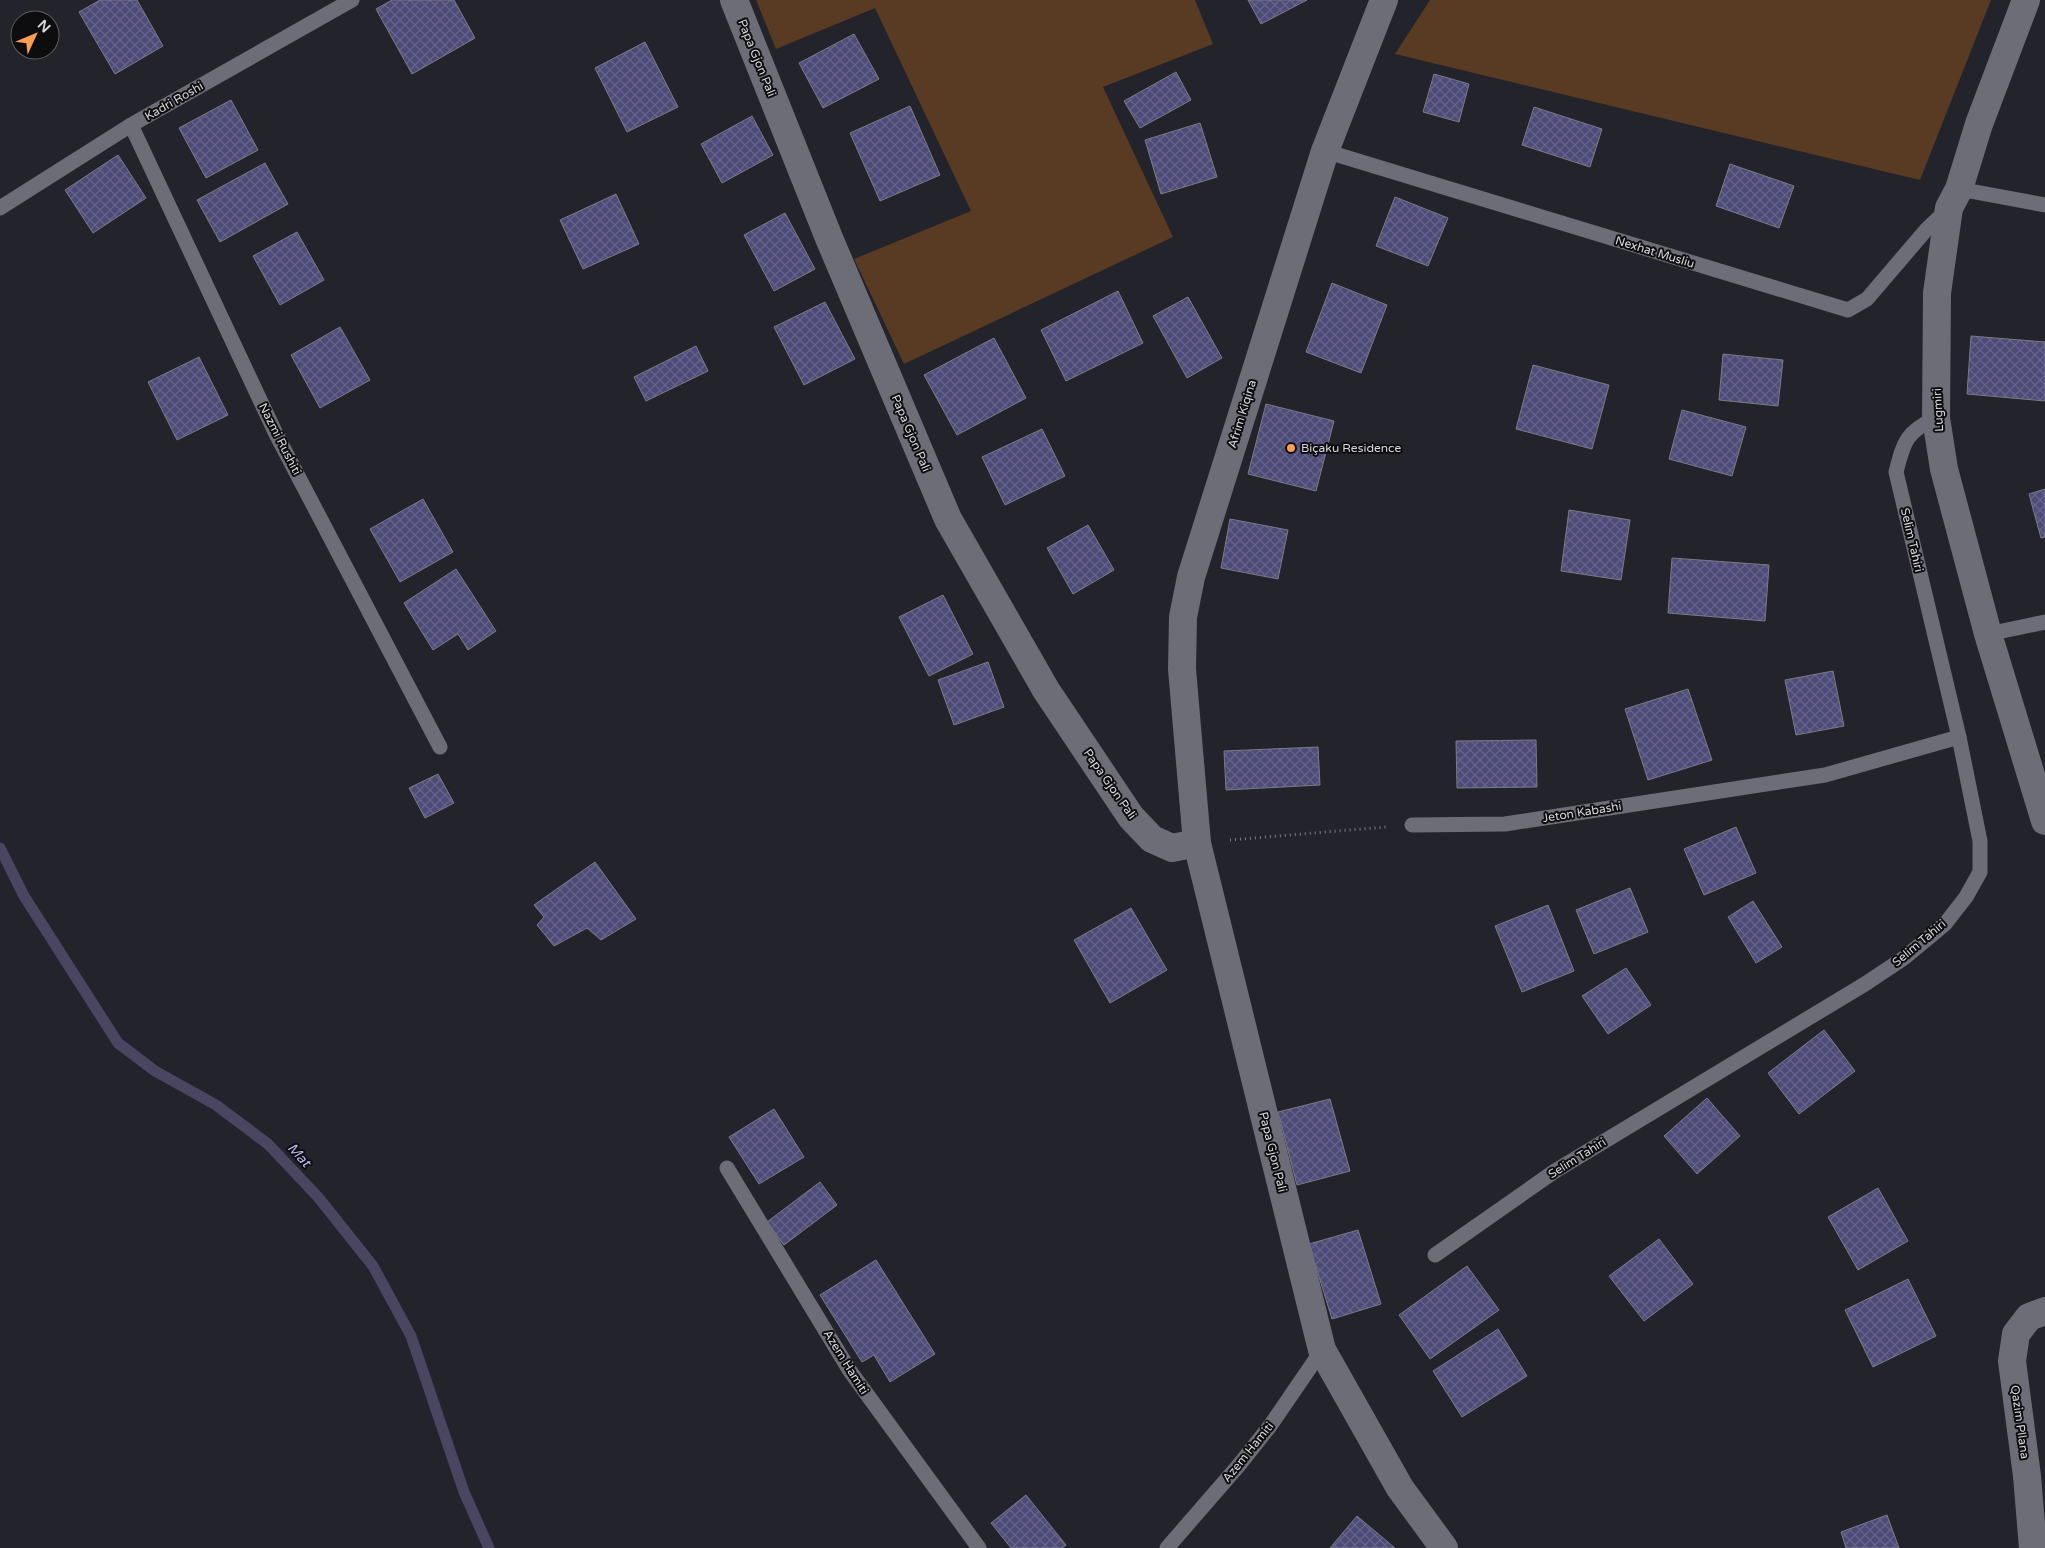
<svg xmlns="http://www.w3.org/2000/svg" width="2045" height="1548" font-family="'Varela Round',sans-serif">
  <defs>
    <pattern id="building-cross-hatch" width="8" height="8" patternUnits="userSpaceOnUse" patternTransform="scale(1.25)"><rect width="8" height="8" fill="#4d4b78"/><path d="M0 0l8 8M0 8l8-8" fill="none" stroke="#66648b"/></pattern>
  </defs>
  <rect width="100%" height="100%" fill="#23232b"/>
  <g fill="#593a23">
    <path d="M756,0H1195L1213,44L1103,87L1173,237L904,364L854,259L971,211L875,8L776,49Z"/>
    <path d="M1430,0H1991L1920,180L1395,54Z"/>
  </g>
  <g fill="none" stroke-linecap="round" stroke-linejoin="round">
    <path stroke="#4a4561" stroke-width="11" d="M0,848L24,896L118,1043L155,1071L216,1105L268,1144L318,1197L373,1266L411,1336L464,1492L489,1548"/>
  </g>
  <g fill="url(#building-cross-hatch)" stroke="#7b7b84">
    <path d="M100,0H137L163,46L115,74L79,12Z"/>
    <path d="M392,0H454L475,38L412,74L376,9Z"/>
    <path d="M1248,0H1307L1261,24Z"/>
    <path d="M854,34L879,79L823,108L799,63Z"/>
    <path d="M645,42L678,107L627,132L595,68Z"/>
    <path d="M1176,72L1191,100L1140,128L1124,101Z"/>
    <path d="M1434,74L1469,84L1459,122L1423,112Z"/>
    <path d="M231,100L258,150L206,178L179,128Z"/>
    <path d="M910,106L940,175L880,201L850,133Z"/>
    <path d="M1534,107L1602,129L1590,167L1522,145Z"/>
    <path d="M752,116L773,155L722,183L701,144Z"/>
    <path d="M1200,123L1217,177L1161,194L1145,140Z"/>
    <path d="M118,155L146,198L93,233L65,190Z"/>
    <path d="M265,163L288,204L220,242L197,200Z"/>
    <path d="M1730,164L1794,186L1779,228L1716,206Z"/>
    <path d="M616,194L639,244L583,269L560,220Z"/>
    <path d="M1395,197L1448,218L1428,266L1376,246Z"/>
    <path d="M785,213L815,269L774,291L744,235Z"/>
    <path d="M297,232L324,280L280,305L253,256Z"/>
    <path d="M1332,283L1387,305L1361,373L1306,352Z"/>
    <path d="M1118,291L1143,343L1066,381L1041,330Z"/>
    <path d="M1188,297L1222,358L1187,378L1153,316Z"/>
    <path d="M825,302L855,359L804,385L774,327Z"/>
    <path d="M340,327L370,380L320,408L291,355Z"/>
    <path d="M1971,336L2045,342V401L1967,394Z"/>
    <path d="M994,338L1026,398L957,435L924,375Z"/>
    <path d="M696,346L708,371L646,401L634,377Z"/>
    <path d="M1723,354L1783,360L1778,406L1719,400Z"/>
    <path d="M199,357L228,415L177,440L148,382Z"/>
    <path d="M1533,365L1609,385L1592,449L1516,429Z"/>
    <path d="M1266,404L1334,421L1316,491L1248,474Z"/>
    <path d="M1682,410L1746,427L1732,476L1669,459Z"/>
    <path d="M1042,429L1065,476L1005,505L982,457Z"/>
    <path d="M2045,489V537L2041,538L2029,494Z"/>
    <path d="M423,499L453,552L400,582L370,529Z"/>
    <path d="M1569,510L1630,520L1621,580L1561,571Z"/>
    <path d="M1230,519L1288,530L1278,579L1221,568Z"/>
    <path d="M1088,525L1114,570L1073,594L1047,548Z"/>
    <path d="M1672,558L1769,565L1765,621L1668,613Z"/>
    <path d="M456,569L496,631L468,650L458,634L433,650L404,603Z"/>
    <path d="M943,595L973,654L929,676L899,617Z"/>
    <path d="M988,662L1004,707L954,725L938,680Z"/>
    <path d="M1833,671L1844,726L1796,735L1785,680Z"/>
    <path d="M1688,689L1712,760L1648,780L1625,709Z"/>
    <path d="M1536,740L1537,787L1457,788L1456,741Z"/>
    <path d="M1318,747L1320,785L1226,790L1224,751Z"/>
    <path d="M438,774L454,803L425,818L409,788Z"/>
    <path d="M1736,827L1756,873L1704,895L1684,849Z"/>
    <path d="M595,862L636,919L601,940L587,928L554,946L537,925L544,917L534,905Z"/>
    <path d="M1630,888L1648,932L1594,954L1576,910Z"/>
    <path d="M1753,901L1782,947L1756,963L1728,917Z"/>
    <path d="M1548,905L1574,971L1522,992L1495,926Z"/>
    <path d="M1131,908L1167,970L1110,1003L1074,940Z"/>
    <path d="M1626,968L1651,1005L1608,1034L1582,996Z"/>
    <path d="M1824,1030L1855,1071L1799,1114L1768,1073Z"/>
    <path d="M1707,1098L1740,1136L1697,1174L1664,1136Z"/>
    <path d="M1330,1099L1350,1171L1297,1185L1278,1112Z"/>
    <path d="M774,1109L804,1157L759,1184L729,1137Z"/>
    <path d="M820,1182L837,1205L784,1245L767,1222Z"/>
    <path d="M1878,1188L1908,1241L1858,1270L1828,1217Z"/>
    <path d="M1358,1230L1381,1304L1332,1319L1309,1244Z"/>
    <path d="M1659,1239L1693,1284L1644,1321L1609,1276Z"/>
    <path d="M876,1260L935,1354L890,1382L874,1355L862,1362L820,1295Z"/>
    <path d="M1467,1266L1499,1310L1430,1359L1399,1315Z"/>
    <path d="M1908,1279L1936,1336L1873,1367L1845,1310Z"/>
    <path d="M1498,1329L1527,1376L1462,1417L1433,1371Z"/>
    <path d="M1026,1495L1066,1545L1062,1548H1011L991,1523Z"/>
    <path d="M1887,1515L1899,1548H1846L1841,1532Z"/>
    <path d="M1357,1516L1395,1548H1330Z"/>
  </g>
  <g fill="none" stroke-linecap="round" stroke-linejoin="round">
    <path stroke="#7c7c82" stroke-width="3" stroke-dasharray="1 4" stroke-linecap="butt" d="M1230,840L1386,827"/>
    <g stroke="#6d6d77" stroke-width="15">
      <path d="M131,125L276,434L440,747"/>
      <path d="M1325,151L1848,310L1867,299L1926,230L1947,210"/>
      <path d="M1959,189L2045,205"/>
      <path d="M0,208L131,125L352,0"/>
      <path d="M1988,634L2045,622"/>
      <path d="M1412,825L1505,824L1825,775L1959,737"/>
      <path d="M727,1168L850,1371L979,1548"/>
      <path d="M1435,1255L1555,1171L1865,984L1904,958L1945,924L1966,897L1980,872V841L1959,737L1896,472C1904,441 1906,432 1936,418"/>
      <path d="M1167,1548L1239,1465L1270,1426L1322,1350"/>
    </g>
    <g stroke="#6d6d77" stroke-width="28">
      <path d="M734,0L829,238L948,519L1046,690L1131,817L1152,839L1172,848L1197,843"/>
      <path d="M1384,0L1325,151L1191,577L1183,617L1182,669L1197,843L1322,1350L1400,1488L1444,1548"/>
      <path d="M2026,0L1979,124L1959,189L1949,208L1937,293L1936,418L1944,469L1988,634L2045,821"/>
      <path d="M2033,1548L2027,1476L2012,1361L2016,1334L2029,1317L2045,1311"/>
    </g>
  </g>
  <circle fill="#fc9d52" stroke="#0d0d10" stroke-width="2" cx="1291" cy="448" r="5"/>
  <g text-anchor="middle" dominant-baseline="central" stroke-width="4" stroke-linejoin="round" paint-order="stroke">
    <g font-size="12" fill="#d7d7dc" stroke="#0d0d10">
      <text transform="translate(757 58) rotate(68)">Papa Gjon Pali</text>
      <text transform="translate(174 101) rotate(-30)">Kadri Roshi</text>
      <text transform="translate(1655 252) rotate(17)">Nexhat Musliu</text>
      <text transform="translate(1938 410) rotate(-93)">Lugmiri</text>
      <text transform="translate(1242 414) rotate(-73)">Afrim Kiqina</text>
      <text transform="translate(911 433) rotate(67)">Papa Gjon Pali</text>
      <text transform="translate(280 439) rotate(63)">Nazmi Rushiti</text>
      <text transform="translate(1912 540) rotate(77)">Selim Tahiri</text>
      <text transform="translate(1110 784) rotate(55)">Papa Gjon Pali</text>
      <text transform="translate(1582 812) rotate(-9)">Jeton Kabashi</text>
      <text transform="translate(1919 943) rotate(-40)">Selim Tahiri</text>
      <text transform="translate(1273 1152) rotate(76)">Papa Gjon Pali</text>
      <text transform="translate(1577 1158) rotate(-32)">Selim Tahiri</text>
      <text transform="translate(846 1362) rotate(58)">Azem Hamiti</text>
      <text transform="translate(2020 1422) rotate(82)">Qazim Pllana</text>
      <text transform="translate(1248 1452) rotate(-51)">Azem Hamiti</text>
    </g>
    <g font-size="12" fill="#d7d7dc" stroke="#0d0d10" text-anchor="start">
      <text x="1301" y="448">Biçaku Residence</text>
    </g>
    <g font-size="14" font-style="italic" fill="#b9b8f4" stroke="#0d0d10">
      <text transform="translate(299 1155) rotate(47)">Mat</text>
    </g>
  </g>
  <g transform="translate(35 35) rotate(46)"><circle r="24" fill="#0d0d10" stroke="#5e5e62"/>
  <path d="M0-4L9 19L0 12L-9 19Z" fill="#fc9d52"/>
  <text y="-8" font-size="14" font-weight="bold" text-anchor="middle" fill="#d7d7dc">N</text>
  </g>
</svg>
